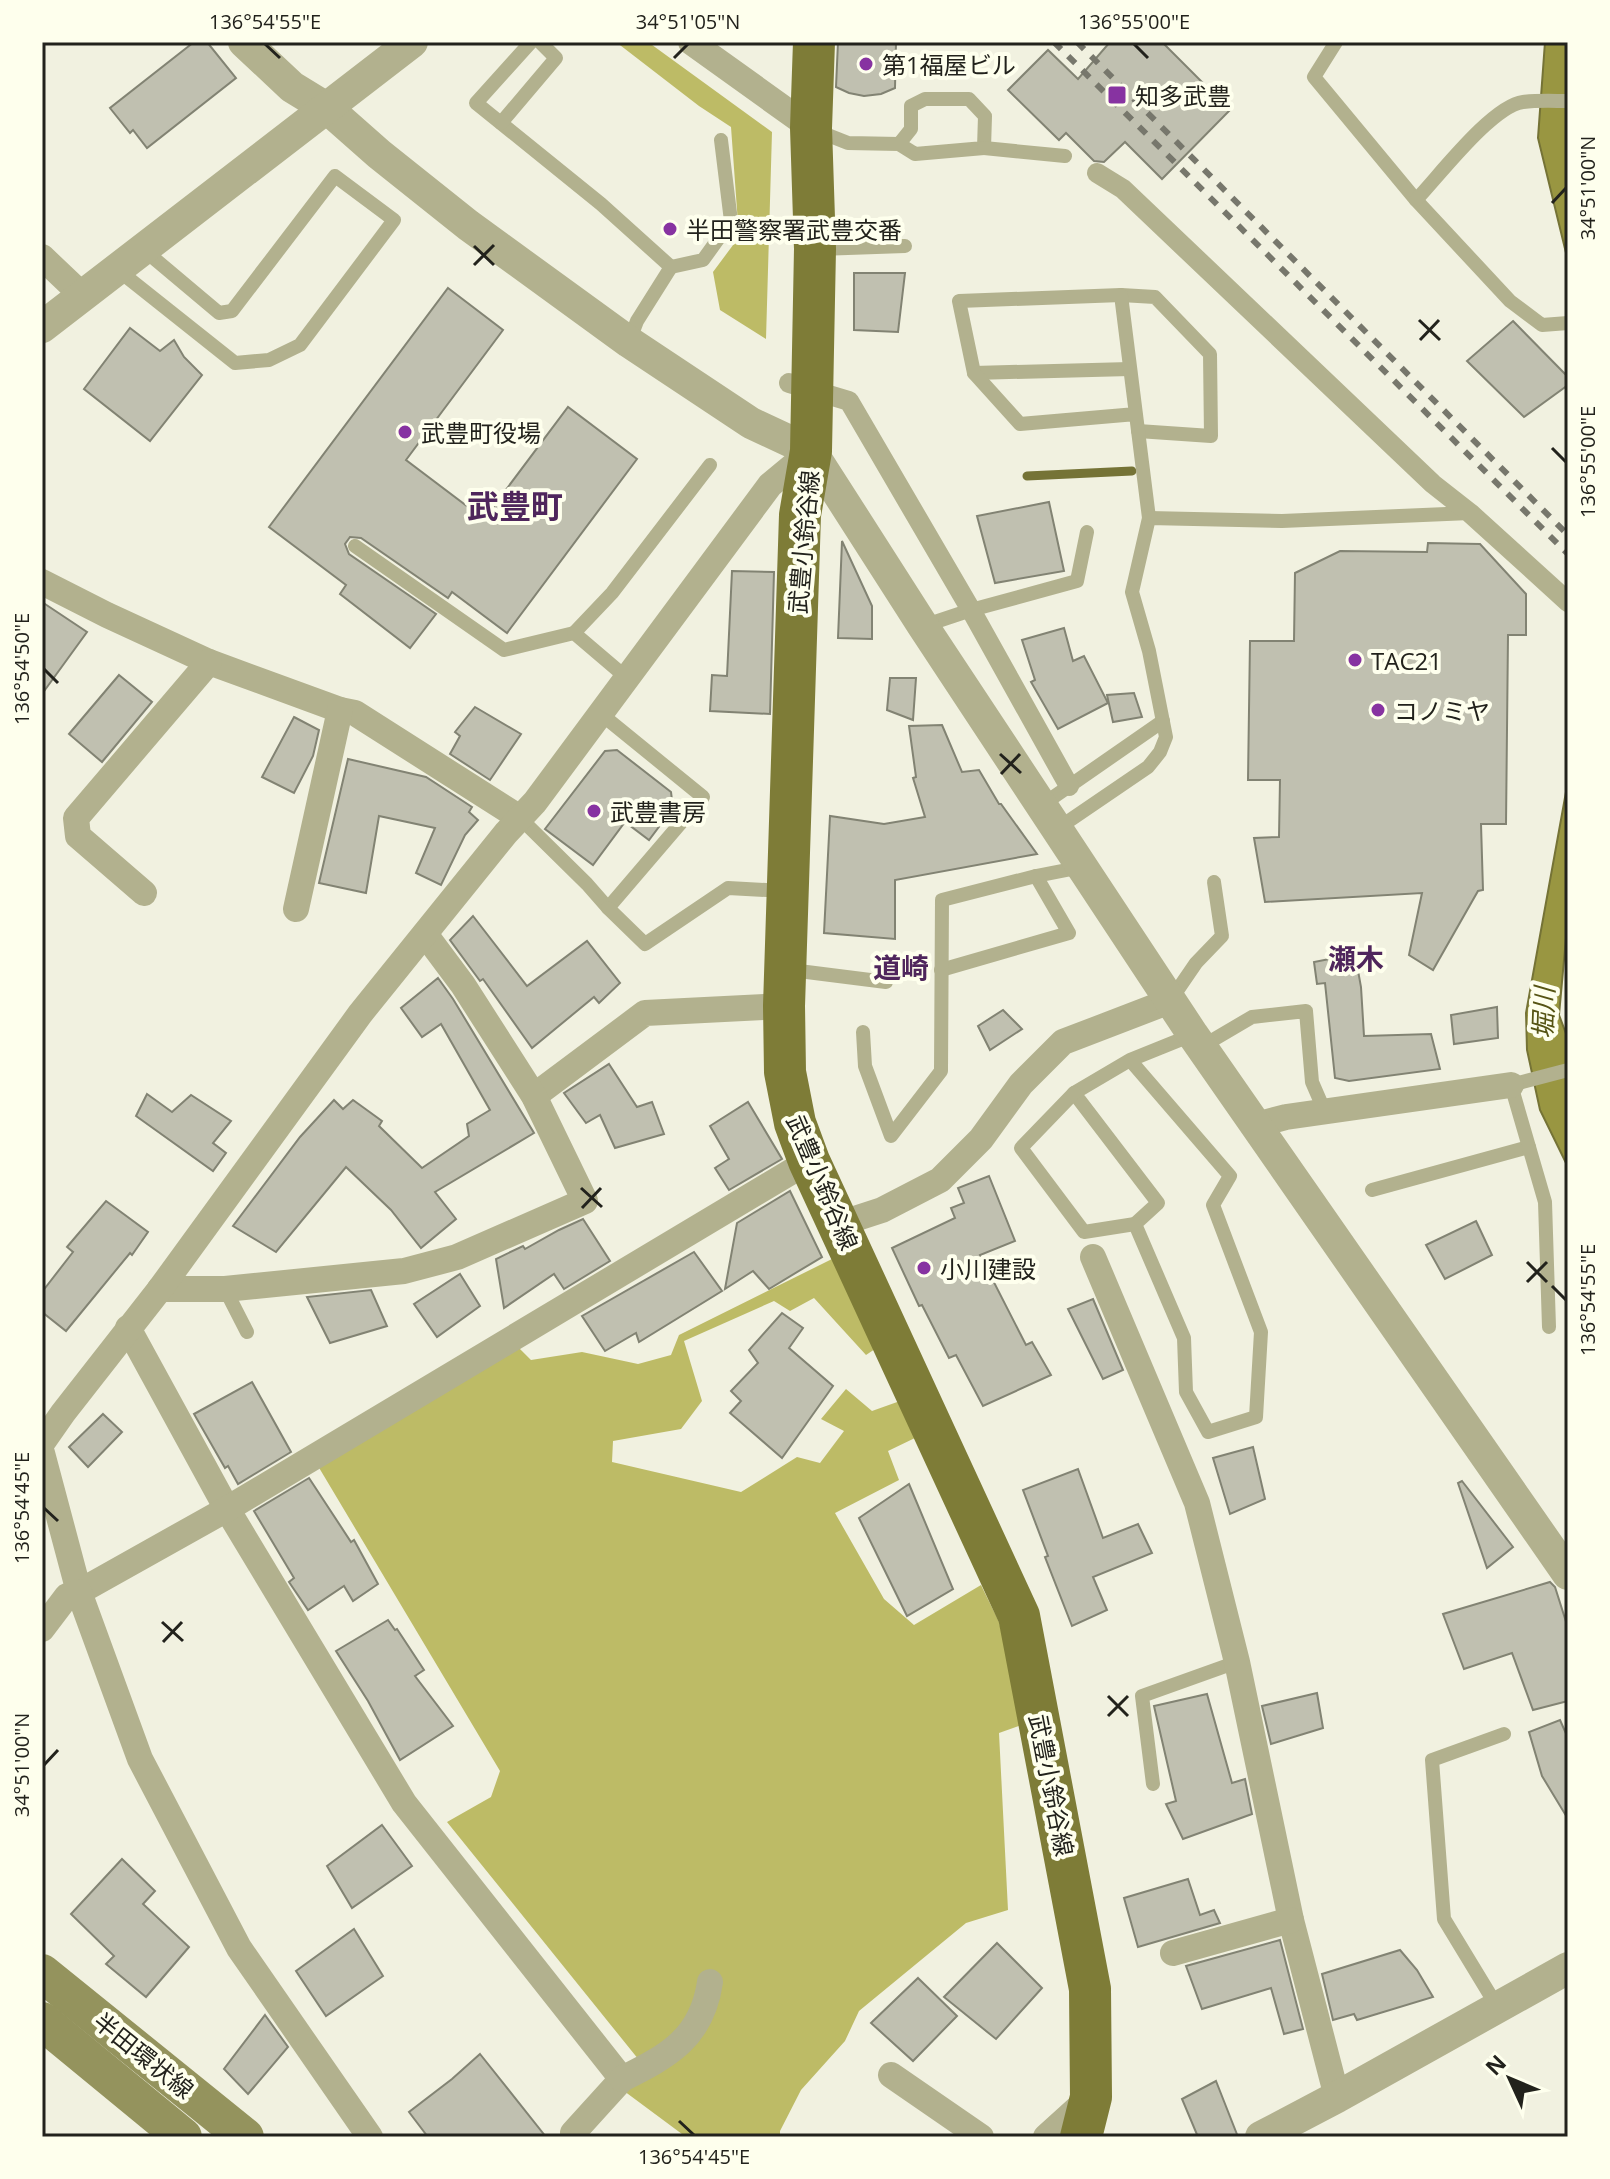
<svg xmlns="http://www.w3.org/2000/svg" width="1610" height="2179" font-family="'Open Sans','Noto Sans JP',sans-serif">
  <rect width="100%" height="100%" fill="#f1f1e0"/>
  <g fill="#bdbb66">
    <path d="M616,42H648L772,132L766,339L720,310L713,272L739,237L731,127L699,106Z"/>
    <path d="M832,1259L878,1347L866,1355L814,1298L790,1311L774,1301L684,1341L702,1401L681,1429L613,1441L612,1462L741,1492L797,1457L820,1463L844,1431L821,1419L846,1389L872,1411L900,1401L917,1437L888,1451L899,1480L835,1513L884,1599L914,1625L981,1585L999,1622L1024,1724L999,1733L1008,1910L966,1923L859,2011L845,2041L801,2090L780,2131V2137H686L624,2091L639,2060L447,1822L491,1797L500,1771L318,1466L517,1346L531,1360L582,1352L638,1364L671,1355L679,1335Z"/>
  </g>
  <g fill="#999641" stroke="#757336" stroke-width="2">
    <path d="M1545,42H1568V261L1538,138Z"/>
    <path d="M1568,781V916L1559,1015L1568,1039V1167L1540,1110L1527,1050L1526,1013Z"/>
  </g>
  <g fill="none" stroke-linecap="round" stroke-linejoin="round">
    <path stroke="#757336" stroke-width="9" d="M1027,476L1132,471"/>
  </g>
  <g fill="#c0c0b0" stroke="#828373" stroke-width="2">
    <path d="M194,42H207L236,78L147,148L133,130L130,133L110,108Z"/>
    <path d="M838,42H896L895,88L881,94L864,96L849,93L836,87Z"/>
    <path d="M1110,42H1162L1230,110L1162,179L1125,142L1104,162L1094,161L1066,133L1059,140L1008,90L1048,50L1078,79Z"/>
    <path d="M854,273H905L898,332L854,330Z"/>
    <path d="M448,288L503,330L406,460L484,519L568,407L637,459L507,633L452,592L448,598L361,538L350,537L345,544L349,554L436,614L410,648L340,594L346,585L269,527Z"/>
    <path d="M1513,321L1568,377V385L1524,417L1467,361Z"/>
    <path d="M130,328L160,351L174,340L184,357L202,375L150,441L84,389Z"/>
    <path d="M1049,502L1064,571L995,583L977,516Z"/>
    <path d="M842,541L872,606V639L838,638Z"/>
    <path d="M1428,543L1480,544L1526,594V635H1508L1506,824H1481L1483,890L1478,891L1433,970L1409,955L1422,893L1265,902L1254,838L1279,837L1280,780H1248L1250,641H1294L1295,573L1340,551L1427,552Z"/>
    <path d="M732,571L774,572L770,714L710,711L712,675L727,676Z"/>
    <path d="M42,602L87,632L42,694Z"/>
    <path d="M1064,628L1073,661L1084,656L1108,703L1058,729L1031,682L1035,680L1022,640Z"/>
    <path d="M119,675L152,702L102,762L69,734Z"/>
    <path d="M890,678H916L913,720L887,710Z"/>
    <path d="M1134,693L1142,717L1113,722L1107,695Z"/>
    <path d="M475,707L521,734L490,780L450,754L460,736L455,732Z"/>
    <path d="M294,717L319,730L313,756L294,793L262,777Z"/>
    <path d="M942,725L962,772L979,770L999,804H1001L1037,854L895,880V939L824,933L830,816L884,824L925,817L913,778L916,777L909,726Z"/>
    <path d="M617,750L671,792L673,808L649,840L625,822L593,865L545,829L605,751Z"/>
    <path d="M348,759L426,777L472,807L469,812L478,820L465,835L441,885L416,873L435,828L379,816L366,893L319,883Z"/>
    <path d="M473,916L527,986L587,941L620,983L599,1003L594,997L532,1048L483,979L480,981L450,940Z"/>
    <path d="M1355,954L1361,987L1364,1036L1431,1034L1440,1069L1349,1081L1335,1078L1325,983L1317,984L1314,962Z"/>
    <path d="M438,978L453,999L534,1133L435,1192L456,1219L421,1248L391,1210L346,1167L276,1252L233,1226L300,1137L334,1100L343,1109L353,1100L382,1121L379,1126L422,1168L469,1136L467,1124L490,1110L441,1024L422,1037L401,1008Z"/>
    <path d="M1497,1007L1498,1038L1454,1044L1451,1015Z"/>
    <path d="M1003,1010L1022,1029L990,1050L978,1026Z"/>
    <path d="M609,1064L637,1107L652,1102L664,1134L615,1148L600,1115L586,1123L564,1093Z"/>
    <path d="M147,1094L172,1112L191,1095L231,1121L213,1143L226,1153L213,1171L136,1116Z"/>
    <path d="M748,1102L782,1159L729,1190L715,1168L729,1159L710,1126Z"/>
    <path d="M989,1176L1015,1241L980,1255L1026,1345L1032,1342L1051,1375L983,1406L956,1355L949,1358L922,1305L919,1306L892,1248L955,1218L951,1208L964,1203L958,1188Z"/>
    <path d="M790,1191L822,1257L769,1289L753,1271L725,1289L737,1223Z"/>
    <path d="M106,1201L148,1232L132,1255L130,1253L66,1331L42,1312V1292L73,1252L67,1247Z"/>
    <path d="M583,1219L610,1261L564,1289L554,1274L504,1308L496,1259L523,1246L525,1249L559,1230Z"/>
    <path d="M1476,1221L1492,1255L1445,1279L1426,1245Z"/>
    <path d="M694,1252L722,1291L639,1342L636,1333L605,1351L582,1316Z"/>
    <path d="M460,1274L480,1306L437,1337L414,1304Z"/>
    <path d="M371,1290L387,1326L330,1343L307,1297Z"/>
    <path d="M1093,1299L1123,1370L1103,1379L1068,1309Z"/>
    <path d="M782,1313L803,1328L789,1348L833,1386L782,1458L730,1413L741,1401L731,1391L758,1363L749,1350Z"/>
    <path d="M252,1382L291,1452L238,1484L228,1466L225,1468L194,1414Z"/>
    <path d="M103,1414L122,1432L88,1467L69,1447Z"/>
    <path d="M1253,1447L1265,1499L1230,1514L1213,1458Z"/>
    <path d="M1078,1469L1103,1538L1138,1524L1152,1553L1093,1577L1107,1610L1072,1626L1045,1557L1048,1556L1023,1490Z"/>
    <path d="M309,1478L351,1542L354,1540L378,1584L353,1601L344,1586L308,1610L289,1582L294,1578L254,1511Z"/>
    <path d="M1462,1481L1513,1547L1487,1568L1458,1483Z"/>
    <path d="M909,1484L953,1589L907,1616L859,1518Z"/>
    <path d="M1550,1582L1555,1587L1568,1628V1701L1533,1710L1512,1653L1464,1669L1443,1614Z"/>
    <path d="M388,1620L395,1630L397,1629L424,1670L415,1676L453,1726L400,1760L368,1701L336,1651Z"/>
    <path d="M1317,1693L1323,1728L1271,1744L1262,1706Z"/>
    <path d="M1207,1694L1232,1783L1245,1779L1252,1814L1183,1839L1166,1804L1176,1801L1154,1706Z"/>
    <path d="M1560,1720L1568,1738V1819L1542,1776L1529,1732Z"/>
    <path d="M382,1825L412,1866L352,1908L327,1866Z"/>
    <path d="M122,1859L155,1891L143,1904L189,1947L146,1997L106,1964L114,1956L71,1914Z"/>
    <path d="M1188,1879L1200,1915L1214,1910L1220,1923L1138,1947L1124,1898Z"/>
    <path d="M354,1929L383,1976L326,2016L296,1971Z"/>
    <path d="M1280,1940L1303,2029L1284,2034L1271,1988L1202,2009L1186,1966Z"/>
    <path d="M997,1943L1042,1988L996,2039L944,1997Z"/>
    <path d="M1400,1950L1417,1970L1433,1997L1357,2020L1354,2014L1333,2020L1322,1974Z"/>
    <path d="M918,1978L957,2016L913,2061L871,2023Z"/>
    <path d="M265,2015L288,2047L248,2094L224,2069Z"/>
    <path d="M480,2054L546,2137H428L409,2112L452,2079Z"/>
    <path d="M1216,2081L1238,2137H1198L1182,2099Z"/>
  </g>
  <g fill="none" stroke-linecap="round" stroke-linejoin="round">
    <g stroke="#b2b18e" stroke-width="14">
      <path d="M531,42L476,103L601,204L671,267L637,321L629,342"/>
      <path d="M1336,42L1314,77L1416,200L1510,301L1542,325L1568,323"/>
      <path d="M501,123L556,58L540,42"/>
      <path d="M815,130L848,143L899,144L915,154L984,148L985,116L969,99H925L911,106V129L899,144"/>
      <path d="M984,148L1065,156"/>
      <path d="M1416,200C1439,176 1492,106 1523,102C1538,100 1554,101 1568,101"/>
      <path d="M819,249L905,246"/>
      <path d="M671,267L703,260L731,221L721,140"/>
      <path d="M118,270L235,363L269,360L300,345L394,220L335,176L232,311L219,313L144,250"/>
      <path d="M1121,295L1155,297L1210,354L1211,436L1138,431"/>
      <path d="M974,373L1130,369"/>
      <path d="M1136,414L1020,424L974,373L959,301L1121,295L1149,518"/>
      <path d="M355,546L504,650L574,633L628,679"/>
      <path d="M923,626L971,610L1077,581L1087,532"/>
      <path d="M574,633L612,593L710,465"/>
      <path d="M1042,805L1163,721"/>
      <path d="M520,818L587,884L608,908L703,797L601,714"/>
      <path d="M1057,829L1148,767L1160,752L1166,737L1149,651L1132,592L1149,518L1282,521L1470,513"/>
      <path d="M608,908L645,944L728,888L784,891"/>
      <path d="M791,970L886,982"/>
      <path d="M941,970L1069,933L1036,876"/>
      <path d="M1170,1001L1196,963L1222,936L1214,882"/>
      <path d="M863,1032L865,1066L891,1136L941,1071L942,900L1036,876L1082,867"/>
      <path d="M1201,1047L1252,1017L1306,1011L1312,1082L1325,1112"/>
      <path d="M1130,1060L1230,1176L1213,1205L1261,1332L1256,1417L1208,1432L1186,1392L1184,1338L1135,1224L1158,1203L1074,1093L1130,1060L1192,1035"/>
      <path d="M1074,1093L1021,1148L1084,1232L1135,1224"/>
      <path d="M1372,1190L1529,1147"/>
      <path d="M225,1289L247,1332"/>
      <path d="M1549,1327L1545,1202L1511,1085L1568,1070"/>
      <path d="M1153,1784L1142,1696L1237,1662"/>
      <path d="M1498,2008L1444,1919L1432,1760L1504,1734"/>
    </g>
    <g stroke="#b2b18e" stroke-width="20">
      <path d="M1097,173L1123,189L1433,484L1470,513L1568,602"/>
      <path d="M789,383L849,401L971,610L1069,786"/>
    </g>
    <g stroke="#b2b18e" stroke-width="26">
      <path d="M691,42L811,128"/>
      <path d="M42,257L83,296"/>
      <path d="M42,582L107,615L209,662L340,710L355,713L520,818"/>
      <path d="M144,893L78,836L76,818L209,662"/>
      <path d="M296,909L340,710"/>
      <path d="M534,1096L645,1013L784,1006"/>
      <path d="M1256,1125L1286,1117L1511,1085"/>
      <path d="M839,1224L882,1210L940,1180L981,1139L1021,1084L1063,1042L1170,1001"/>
      <path d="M1093,1257L1197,1503L1237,1662L1291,1920L1337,2097"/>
      <path d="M160,1289H225L404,1271L457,1257L585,1201L534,1096L463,985L425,934"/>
      <path d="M128,1328L227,1509L404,1803L622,2079L573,2133"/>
      <path d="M42,1443L63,1413L160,1289L360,1014L506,833L535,802L770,485L811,451"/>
      <path d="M42,1453L79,1592L227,1509L809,1161"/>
      <path d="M42,1629L67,1596L79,1592L140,1759L239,1948L370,2137"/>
      <path d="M1173,1953L1291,1920"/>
      <path d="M891,2075L981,2137"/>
      <path d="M622,2079C668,2056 702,2038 710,1982"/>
      <path d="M1046,2137L1088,2099"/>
    </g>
    <g stroke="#b2b18e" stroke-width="32">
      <path d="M244,42L292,87L328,109L379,154L468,225L629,342L751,423L811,451L923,626L1193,1035L1568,1574"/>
      <path d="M42,327L412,42"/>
      <path d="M1261,2137L1337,2097L1568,1968"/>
    </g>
    <g stroke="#94935d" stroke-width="38">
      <path d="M42,1973L245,2137"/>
      <path d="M42,2021L183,2137"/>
    </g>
    <path stroke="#7e7c37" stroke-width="42" d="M814,42L811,128L815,249L811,451L800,515L784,1006L785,1072L795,1123L809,1161L1019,1616L1090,1989L1091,2097L1081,2137"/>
    <g stroke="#77776c" stroke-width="6" stroke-dasharray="10 10" stroke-linecap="butt">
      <path d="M1054,42L1568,554"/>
      <path d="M1077,42L1568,535"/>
    </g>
  </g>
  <path fill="none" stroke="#22221c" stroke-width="3" d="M265,44L280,58M1134,44L1148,58M674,58L688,44M1552,203L1566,188M474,246L494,265M474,265L494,245M1419,320L1440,340M1420,340L1439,320M1552,448L1566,462M44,669L58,683M1000,754L1021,773M1001,774L1020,754M581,1188L602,1207M582,1208L601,1188M1527,1262L1547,1282M1527,1282L1547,1262M1552,1286L1566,1300M44,1508L58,1521M162,1622L183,1641M163,1642L182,1622M1108,1696L1128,1716M1108,1716L1128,1696M44,1765L58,1750M679,2121L694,2135"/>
  <g fill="#8733a1" stroke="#feffed" stroke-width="3">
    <circle cx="866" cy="64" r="8"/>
    <rect x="1107" y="85" width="20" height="20" rx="4"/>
    <circle cx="670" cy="229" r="8"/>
    <circle cx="405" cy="432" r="8"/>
    <circle cx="1355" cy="660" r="8"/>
    <circle cx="1378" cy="710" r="8"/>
    <circle cx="594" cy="811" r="8"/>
    <circle cx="924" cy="1268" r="8"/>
  </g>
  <g text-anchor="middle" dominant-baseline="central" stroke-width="8" stroke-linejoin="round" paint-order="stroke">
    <g font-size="24" fill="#22221c" stroke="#feffed" text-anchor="start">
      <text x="882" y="64">第1福屋ビル</text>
      <text x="1135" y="95">知多武豊</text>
      <text x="686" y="229">半田警察署武豊交番</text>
      <text x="421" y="432">武豊町役場</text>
      <text x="1371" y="660">TAC21</text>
      <text x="1394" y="710">コノミヤ</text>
      <text x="610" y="811">武豊書房</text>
      <text x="940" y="1268">小川建設</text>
    </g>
    <g font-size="24" fill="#22221c" stroke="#feffed">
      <text transform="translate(803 542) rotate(-85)">武豊小鈴谷線</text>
      <text transform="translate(823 1182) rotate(67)">武豊小鈴谷線</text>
      <text transform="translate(1052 1785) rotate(79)">武豊小鈴谷線</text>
      <text transform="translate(144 2055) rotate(39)">半田環状線</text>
    </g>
    <g font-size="26" font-style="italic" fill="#565414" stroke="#feffed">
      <text transform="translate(1543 1013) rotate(-88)">堀川</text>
    </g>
    <g font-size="28" font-weight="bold" fill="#4f265c" stroke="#feffed">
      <text x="1356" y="958">瀬木</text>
      <text x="901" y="967">道崎</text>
    </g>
    <g font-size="32" font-weight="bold" fill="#4f265c" stroke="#feffed">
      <text x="515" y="505">武豊町</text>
    </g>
  </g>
  <rect width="1610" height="2179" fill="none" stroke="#feffed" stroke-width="88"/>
  <g transform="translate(1510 2079) rotate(314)" stroke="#feffed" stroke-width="6" paint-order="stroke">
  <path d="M0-6L14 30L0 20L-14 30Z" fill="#22221c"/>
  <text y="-12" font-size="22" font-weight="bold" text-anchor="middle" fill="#22221c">N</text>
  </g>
  <rect x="44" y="44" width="1522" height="2091" fill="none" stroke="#22221c" stroke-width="3"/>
  <g font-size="20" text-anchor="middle" fill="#22221c">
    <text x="265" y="29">136°54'55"E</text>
    <text x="688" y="29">34°51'05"N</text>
    <text x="1134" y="29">136°55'00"E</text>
    <text transform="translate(1588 188) rotate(-90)" y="7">34°51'00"N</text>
    <text transform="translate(1588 462) rotate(-90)" y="7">136°55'00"E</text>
    <text transform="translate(22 669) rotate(-90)" y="7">136°54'50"E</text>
    <text transform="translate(1588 1300) rotate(-90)" y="7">136°54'55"E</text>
    <text transform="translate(22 1508) rotate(-90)" y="7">136°54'45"E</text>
    <text transform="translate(22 1765) rotate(-90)" y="7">34°51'00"N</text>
    <text x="694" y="2164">136°54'45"E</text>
  </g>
</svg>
